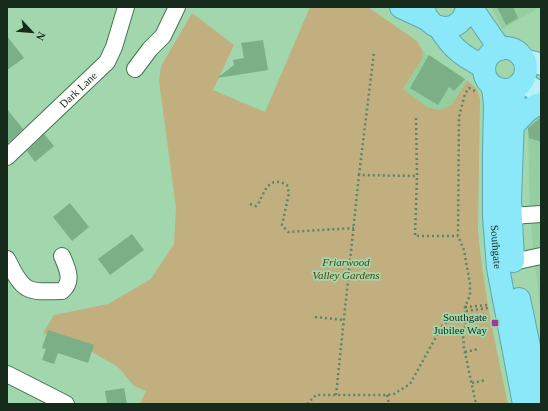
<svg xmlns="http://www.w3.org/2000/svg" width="548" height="411" font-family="'Times New Roman',serif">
  <rect width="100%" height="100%" fill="#a2d7ad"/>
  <g fill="#93cf9f">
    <path d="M491,7H540L503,29Z"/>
    <path d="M423,52L467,81L452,104L440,110L427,107L403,89L422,59Z"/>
    <path d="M534,121H541V316L530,219L528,129Z"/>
  </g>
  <path fill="#c1af7f" d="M310,7H368L417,41L423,52L422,59L403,89L427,107L440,110L452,104L467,81C475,86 479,91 480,100L478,230C483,289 496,347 508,404H140L146,391L134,386L118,367L92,352L43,333L54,315L108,304L151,279L174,244L176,208L159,81L161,66L192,13L234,45L213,90L265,112Z"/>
  <g fill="#7baf86">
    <path d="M497,7H513L518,18L506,25Z"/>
    <path d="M7,36L24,58L7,70Z"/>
    <path d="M263,40L268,70L217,78L234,65L233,60L244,58L241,43Z"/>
    <path d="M429,55L465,79L454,91L449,87L438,105L410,88Z"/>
    <path d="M7,109L23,129L7,144Z"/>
    <path d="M541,117V142L529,138L528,128Z"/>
    <path d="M44,134L54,146L35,162L27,151Z"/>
    <path d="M70,203L89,227L72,241L53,217Z"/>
    <path d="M132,234L144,250L110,275L98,259Z"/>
    <path d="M48,330L94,345L88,363L58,353L54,364L42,360L46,349L42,348Z"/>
    <path d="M124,388L127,404H107L105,391Z"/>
  </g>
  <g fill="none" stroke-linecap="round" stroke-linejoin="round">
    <g stroke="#42744e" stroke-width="18">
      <g id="minor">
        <path d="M135,69L150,49L163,36L177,7"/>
        <path id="s1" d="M7,157L107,62L114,47L126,7"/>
        <path d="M511,216L541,214"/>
        <path d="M7,259C12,268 17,282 27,288C36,293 51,291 62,291C74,281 67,268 62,256"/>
        <path d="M513,262L541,256"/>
        <path d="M7,374L66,404"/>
      </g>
    </g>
    <g stroke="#61a6ab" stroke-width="23">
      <g id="major">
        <path d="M525,60L541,64"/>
        <path d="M522,82L541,93"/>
      </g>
    </g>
    <g stroke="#61a6ab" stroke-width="24">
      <g id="highway">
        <path d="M401,7L429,20"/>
        <path d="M424,7C426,35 463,35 467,7"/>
        <path d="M471,7L500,49"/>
        <path d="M439,27C453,49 461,55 484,67"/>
        <circle cx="505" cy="69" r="21"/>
        <path id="s2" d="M493,87L495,104L494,151V217L498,268L524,404"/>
        <path d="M514,125C521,117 529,106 541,104"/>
        <path d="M513,261L510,199L514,89"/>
        <path d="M519,299L541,404"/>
      </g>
    </g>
    <g stroke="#5e8366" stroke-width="2.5" stroke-dasharray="2 3" stroke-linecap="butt">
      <path d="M475,91L469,88L465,94L459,117L458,236L464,250L470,284V295L465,307V326L463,334L464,348L476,404"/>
      <path d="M416,118L417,176L415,236H458"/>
      <path d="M359,175L374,52"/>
      <path d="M250,204L256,206L258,204C265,191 269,175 287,185L289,193L282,225L288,232L354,228"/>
      <path d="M465,307L488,305"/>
      <path d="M466,311L488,308"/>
      <path d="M315,317L344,320"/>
      <path d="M465,352L478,349"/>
      <path d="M472,383L486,380"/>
      <path d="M336,395L359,175L417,176"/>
      <path d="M387,395L389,404"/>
      <path d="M307,404L316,395H387L394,394L410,384L442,326L449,320L465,318"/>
    </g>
    <use href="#minor" stroke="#fff" stroke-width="16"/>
    <use href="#major" stroke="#b9f1fb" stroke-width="21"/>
    <use href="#highway" stroke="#8ae8f9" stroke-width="22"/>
  </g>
  <rect fill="#a1389b" stroke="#a2d7ad" stroke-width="1.5" x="491" y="319" width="8" height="8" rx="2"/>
  <g text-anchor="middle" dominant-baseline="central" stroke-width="3.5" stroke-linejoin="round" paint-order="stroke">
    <g font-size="11" fill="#162b1b" stroke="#a2d7ad">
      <text stroke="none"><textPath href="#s1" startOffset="98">Dark Lane</textPath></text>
      <text stroke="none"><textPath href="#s2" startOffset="160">Southgate</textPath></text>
    </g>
    <g font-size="11" font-style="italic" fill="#544208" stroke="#a2d7ad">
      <text x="346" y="262">Friarwood<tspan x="346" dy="13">Valley Gardens</tspan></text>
    </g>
    <g font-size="11" fill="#162b1b" stroke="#a2d7ad" text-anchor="end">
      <text x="487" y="317">Southgate<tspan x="487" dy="13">Jubilee Way</tspan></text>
    </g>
  </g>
  <rect width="548" height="411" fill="none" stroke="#162b1b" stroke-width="16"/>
  <g transform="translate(32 32) rotate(116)" stroke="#a2d7ad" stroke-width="3" paint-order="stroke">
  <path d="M0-3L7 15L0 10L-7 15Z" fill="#162b1b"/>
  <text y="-6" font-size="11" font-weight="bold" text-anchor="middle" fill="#162b1b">N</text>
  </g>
</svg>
